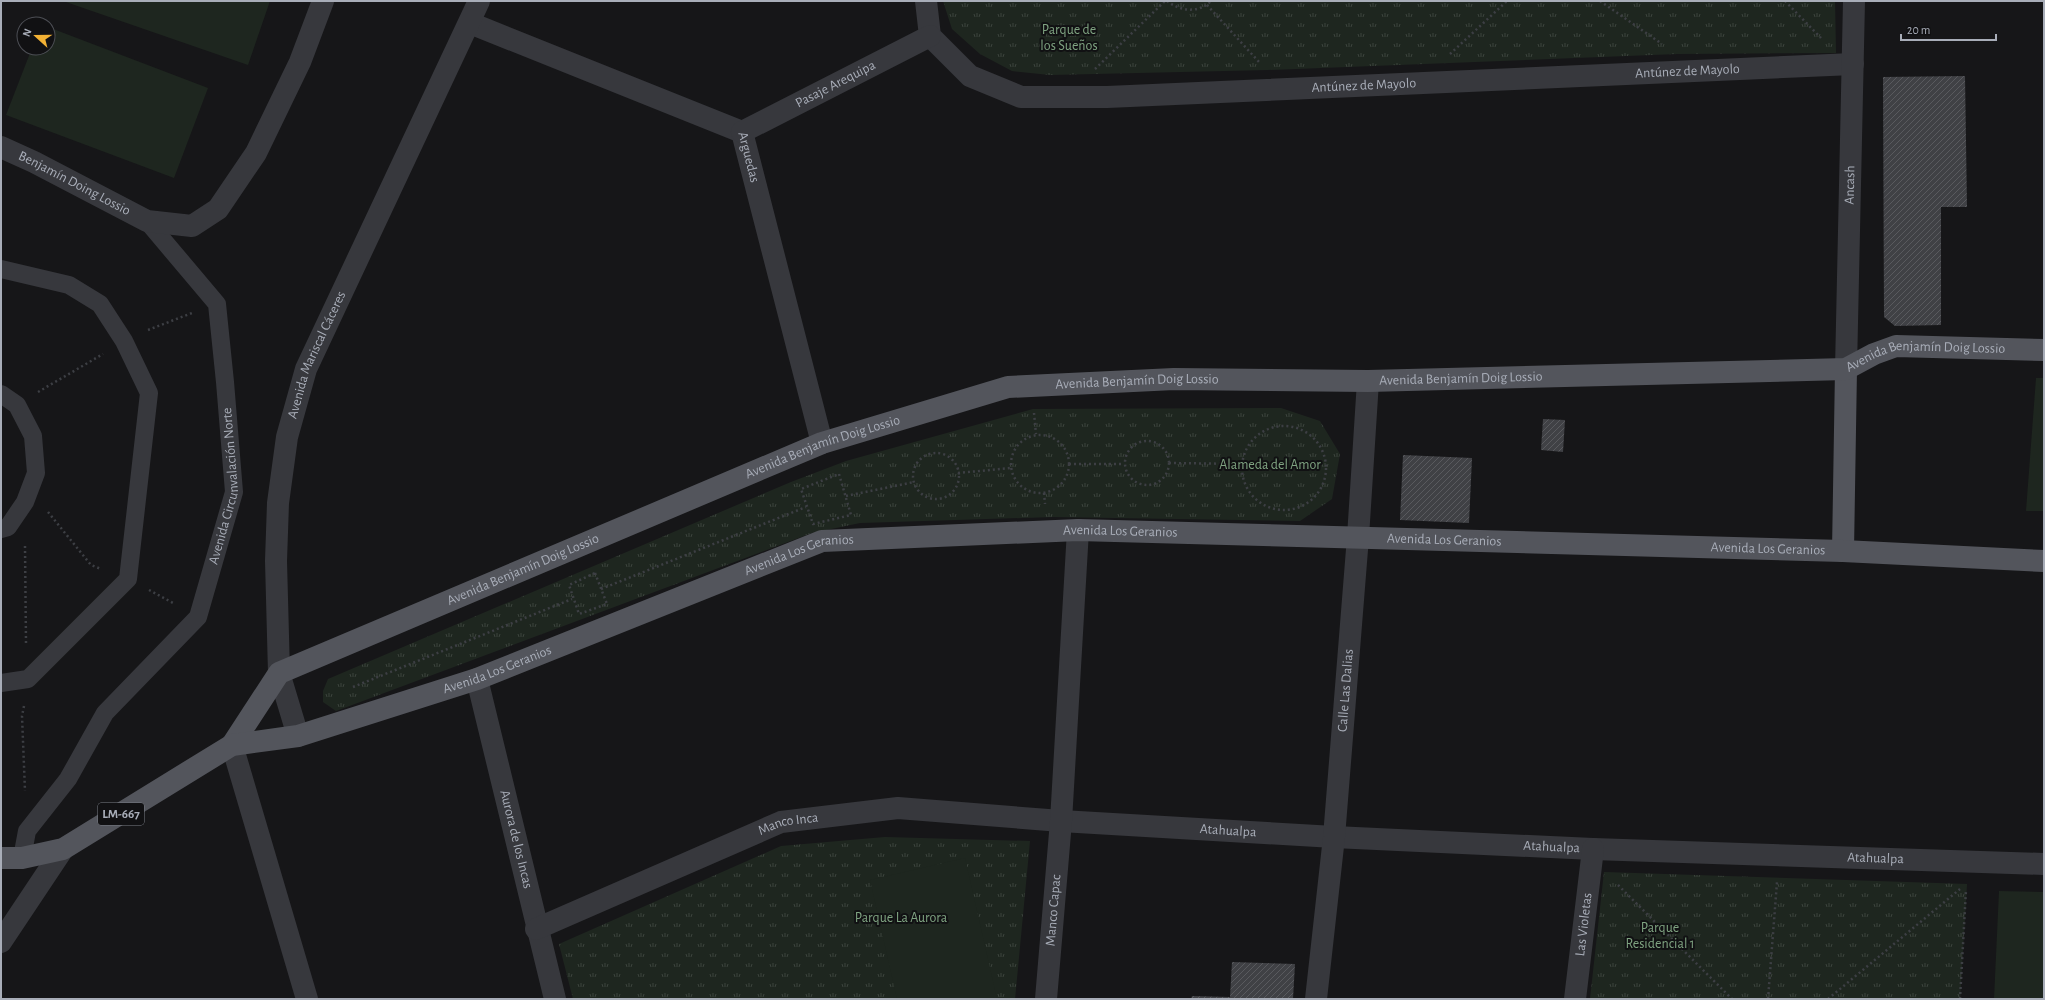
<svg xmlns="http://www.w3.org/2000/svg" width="2045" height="1000" font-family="'Alegreya Sans',sans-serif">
  <defs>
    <pattern id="grass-tufts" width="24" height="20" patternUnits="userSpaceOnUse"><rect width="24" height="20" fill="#1e261f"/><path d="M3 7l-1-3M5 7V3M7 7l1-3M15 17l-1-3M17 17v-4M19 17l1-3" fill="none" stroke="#3c433d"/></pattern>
    <pattern id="building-hatch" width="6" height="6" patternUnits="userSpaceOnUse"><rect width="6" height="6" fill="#404145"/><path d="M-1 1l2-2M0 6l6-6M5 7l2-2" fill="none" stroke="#595a5e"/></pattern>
  </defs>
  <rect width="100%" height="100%" fill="#161618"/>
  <g fill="url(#grass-tufts)">
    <path d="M943,1H1835L1836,53L1677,54L1267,70L1050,75L1012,71L980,54L952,29Z"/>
    <path d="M1281,408L1320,421L1340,454L1332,499L1300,521L1053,517L860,523L812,533L336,711L323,702V691L328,679L791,482L846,461L1033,409Z"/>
    <path d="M885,837L1030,841L1015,999H573L559,944L781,846Z"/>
    <path d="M1604,872L1967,884L1960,999H1590Z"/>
  </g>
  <g fill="#1e261f">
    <path d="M63,1H270L248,65Z"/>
    <path d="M48,27L208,88L174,178L6,115L32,48H48Z"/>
    <path d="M2036,378H2044V511H2026Z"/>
    <path d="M965,858L997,999H897L870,880Z"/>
    <path d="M1999,891L2044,892V999H1994Z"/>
  </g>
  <g fill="url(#building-hatch)">
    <path d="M1965,76L1967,207H1941V325L1895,326L1884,317L1883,77Z"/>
    <path d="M1543,419L1565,420L1563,452L1541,450Z"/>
    <path d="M1403,455L1472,458L1469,523L1400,520Z"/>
    <path d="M1232,962L1295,964L1293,999H1191L1192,996L1230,997Z"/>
  </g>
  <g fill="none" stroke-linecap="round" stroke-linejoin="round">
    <g stroke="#3d3f44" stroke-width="2.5" stroke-dasharray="2 3" stroke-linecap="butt">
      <path d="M1167,1C1180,11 1198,14 1211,1"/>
      <path d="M1600,1L1662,44"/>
      <path d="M1785,1L1821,38"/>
      <path d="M1207,5L1259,62"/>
      <path d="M1450,54L1507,1"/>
      <path d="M1095,69L1165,1"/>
      <path d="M148,330L192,313"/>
      <path d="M38,392L103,354"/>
      <path d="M1034,413L1036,434"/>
      <circle cx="1284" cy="468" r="42"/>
      <circle cx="1040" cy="464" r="29"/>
      <circle cx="1147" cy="463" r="22"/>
      <circle cx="936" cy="476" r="23"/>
      <path d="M1169,463L1242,464"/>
      <path d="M1069,464H1124"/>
      <path d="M958,473L1011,468"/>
      <path d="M839,474L851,515L813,524L801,489Z"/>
      <path d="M1044,493L1045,504"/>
      <path d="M846,496L914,482"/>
      <path d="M48,512L91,565L101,569"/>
      <path d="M25,546L26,643"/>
      <path d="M595,573L607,604L579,614L569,585Z"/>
      <path d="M601,589L806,507"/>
      <path d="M149,590L175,604"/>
      <path d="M353,687L572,599"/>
      <path d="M24,706L22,716L25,791"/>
      <path d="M1618,885L1732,999"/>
      <path d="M1768,999L1777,882"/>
      <path d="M1828,999L1960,889"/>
      <path d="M1960,999L1966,890"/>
    </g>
    <g stroke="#37383d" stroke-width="18">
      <path d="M1,269L69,285L100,304L124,341L149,393L128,579L28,679L1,683"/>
      <path d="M1,394L17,405L33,436L36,473L25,502L8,527L1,529"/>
      <path id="s1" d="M22,858L27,831L68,779L105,713L198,617L234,492L225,382L217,304L147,221"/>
    </g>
    <g stroke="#37383d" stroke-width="22">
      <path id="s2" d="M926,1L930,36L970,76L1021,97H1107L1853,64"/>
      <path id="s3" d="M470,23L742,132L822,443"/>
      <path id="s4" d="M742,132L930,36"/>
      <path id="s5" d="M1,147L34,162L147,221L192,226L218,209L256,153L300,62L323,1"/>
      <path id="s6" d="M1846,369L1854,1"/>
      <path id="s7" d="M477,679L555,999"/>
      <path d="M232,745L307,999"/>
      <path id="s8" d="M536,929L781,822L898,808L1061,821L1334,837L1593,849L2044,864"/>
      <path id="s9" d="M1046,999L1061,821L1078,530"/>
      <path id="s10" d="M1575,999L1593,849"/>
    </g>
    <g stroke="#37383d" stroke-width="22">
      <path id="s11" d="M298,736L279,673L276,561L278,503L287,437L306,369L479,1"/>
      <path d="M1,942L63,849"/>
      <path id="s12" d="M1316,999L1334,837L1358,537L1368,381"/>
    </g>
    <g stroke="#53555c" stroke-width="22">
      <path d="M1843,551L1846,369"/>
      <path id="s13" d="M232,745L279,673L822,443L1008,387L1174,379L1368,381L1846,369L1874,354L1896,346L2044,350"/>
      <path id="s14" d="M1,858H22L63,849L232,745L298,736L477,679L822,541L1078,530L1843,551L2044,561"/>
    </g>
  </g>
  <g text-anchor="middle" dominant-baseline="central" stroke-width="4" stroke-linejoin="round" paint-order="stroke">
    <rect fill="#111113" stroke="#7b7e86" stroke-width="1" x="98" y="803" width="46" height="22" rx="3"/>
    <g font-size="13" font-weight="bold" fill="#a8adb8">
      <text x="121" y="814">LM-667</text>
    </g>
    <g font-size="14" fill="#7fa381" stroke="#111113">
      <text x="1069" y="30">Parque de<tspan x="1069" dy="16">los Sueños</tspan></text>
      <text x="1270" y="465">Alameda del Amor</text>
      <text x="901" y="918">Parque La Aurora</text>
      <text x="1660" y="928">Parque<tspan x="1660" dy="16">Residencial 1</tspan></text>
    </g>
    <g font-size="14" fill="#a8adb8" stroke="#111113">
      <text stroke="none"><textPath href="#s2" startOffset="814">Antúnez de Mayolo</textPath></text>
      <text stroke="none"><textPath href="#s4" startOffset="105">Pasaje Arequipa</textPath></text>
      <text stroke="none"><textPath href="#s2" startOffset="490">Antúnez de Mayolo</textPath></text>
      <text stroke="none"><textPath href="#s3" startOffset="319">Arguedas</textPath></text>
      <text stroke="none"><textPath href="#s5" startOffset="82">Benjamín Doing Lossio</textPath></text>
      <text stroke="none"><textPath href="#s6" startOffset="184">Ancash</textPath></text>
      <text stroke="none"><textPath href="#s11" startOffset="390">Avenida Mariscal Cáceres</textPath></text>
      <text stroke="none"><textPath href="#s13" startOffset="1791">Avenida Benjamín Doig Lossio</textPath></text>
      <text stroke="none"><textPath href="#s13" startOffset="1323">Avenida Benjamín Doig Lossio</textPath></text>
      <text stroke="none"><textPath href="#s13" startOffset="999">Avenida Benjamín Doig Lossio</textPath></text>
      <text stroke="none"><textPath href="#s13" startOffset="675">Avenida Benjamín Doig Lossio</textPath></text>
      <text stroke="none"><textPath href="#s1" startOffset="438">Avenida Circunvalación Norte</textPath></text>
      <text stroke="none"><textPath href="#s14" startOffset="1186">Avenida Los Geranios</textPath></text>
      <text stroke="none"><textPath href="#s14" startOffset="1510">Avenida Los Geranios</textPath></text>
      <text stroke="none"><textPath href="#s14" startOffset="1834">Avenida Los Geranios</textPath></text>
      <text stroke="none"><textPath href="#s14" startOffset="862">Avenida Los Geranios</textPath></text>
      <text stroke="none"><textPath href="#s13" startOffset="351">Avenida Benjamín Doig Lossio</textPath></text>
      <text stroke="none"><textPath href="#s14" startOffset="538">Avenida Los Geranios</textPath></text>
      <text stroke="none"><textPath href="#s12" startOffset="310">Calle Las Dalias</textPath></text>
      <text stroke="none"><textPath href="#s8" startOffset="274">Manco Inca</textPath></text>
      <text stroke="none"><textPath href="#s8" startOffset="716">Atahualpa</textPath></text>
      <text stroke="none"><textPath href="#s7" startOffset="165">Aurora de los Incas</textPath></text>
      <text stroke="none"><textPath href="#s8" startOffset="1040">Atahualpa</textPath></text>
      <text stroke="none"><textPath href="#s8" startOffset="1364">Atahualpa</textPath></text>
      <text stroke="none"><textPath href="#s9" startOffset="89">Manco Capac</textPath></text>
      <text stroke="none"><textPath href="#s10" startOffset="75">Las Violetas</textPath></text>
    </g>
  </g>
  <rect width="2045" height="1000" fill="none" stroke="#a8adb8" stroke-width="4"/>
  <g transform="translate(36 36) rotate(291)"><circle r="19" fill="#111113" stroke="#4d4f55"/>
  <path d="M0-3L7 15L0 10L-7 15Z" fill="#f2b134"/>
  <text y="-6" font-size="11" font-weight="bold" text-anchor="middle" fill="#a8adb8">N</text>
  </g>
  <path d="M1901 34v6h95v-6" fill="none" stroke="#a8adb8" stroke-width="2"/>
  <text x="1907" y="34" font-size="12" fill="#a8adb8" stroke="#111113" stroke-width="3" paint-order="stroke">20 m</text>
</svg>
